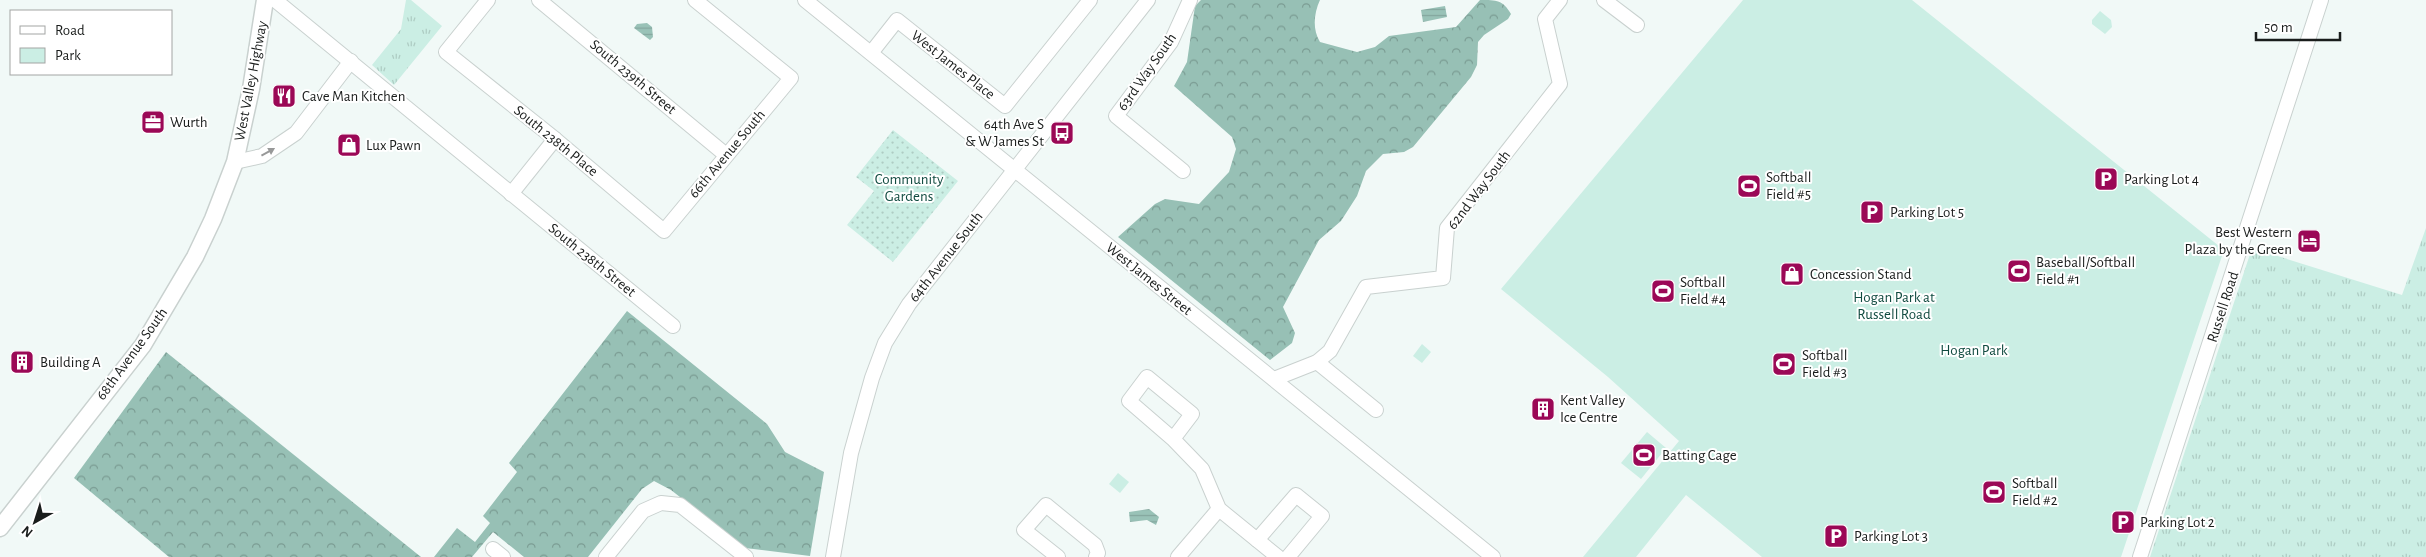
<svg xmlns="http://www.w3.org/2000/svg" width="2426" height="557" font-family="'Alegreya Sans',sans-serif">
  <defs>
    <pattern id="grass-tufts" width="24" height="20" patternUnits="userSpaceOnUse" patternTransform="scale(1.25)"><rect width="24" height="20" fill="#cbeee4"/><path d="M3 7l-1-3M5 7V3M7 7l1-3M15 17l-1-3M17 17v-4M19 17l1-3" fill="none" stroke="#aeccc3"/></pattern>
    <pattern id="forest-crowns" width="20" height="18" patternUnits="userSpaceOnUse" patternTransform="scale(1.25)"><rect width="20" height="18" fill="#97c0b5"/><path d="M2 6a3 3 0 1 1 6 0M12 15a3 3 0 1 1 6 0" fill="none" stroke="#7a9b92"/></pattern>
    <pattern id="garden-dots" width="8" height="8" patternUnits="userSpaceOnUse" patternTransform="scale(1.25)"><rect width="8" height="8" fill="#cbeee4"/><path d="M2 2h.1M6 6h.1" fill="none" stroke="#aeccc3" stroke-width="1.8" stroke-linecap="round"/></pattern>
    <pattern id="water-rules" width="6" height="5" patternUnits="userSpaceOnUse" patternTransform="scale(1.25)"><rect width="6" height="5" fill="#99c2b7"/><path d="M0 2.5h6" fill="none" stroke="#83a69d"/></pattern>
  </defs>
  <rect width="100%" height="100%" fill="#f1f9f7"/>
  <g fill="url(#grass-tufts)">
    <path d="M406,0H411L442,26L394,85L372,65L401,29Z"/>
    <path d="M2426,228V557H2150L2252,248L2402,295Z"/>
  </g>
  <g fill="url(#forest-crowns)">
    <path d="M1201,0H1320C1314,13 1312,29 1320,42L1357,52L1375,47L1389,36L1456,27L1480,0C1497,0 1503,0 1511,14L1508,19L1484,35L1478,42L1477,65L1471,77L1413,147L1404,152L1383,154L1366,171L1357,196L1341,221L1319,240L1283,307L1295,333L1292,343L1270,360L1118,237L1155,204L1165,199L1199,204L1229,172L1236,149L1232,137L1174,86L1187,62L1195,6Z"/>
    <path d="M627,311L767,424L785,452L824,472L810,556L745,548L671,490L654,481L642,489L588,557H524L493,532L472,557H434L457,528L475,542L490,523L483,516L517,472L509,463Z"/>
    <path d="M166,352L421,557H169L74,478Z"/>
  </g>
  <g fill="#cbeee4">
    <path d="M1743,0H1912L2224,250L2121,557H1762L1686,495L1636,557H1583L1679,441L1608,377L1501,289Z"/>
    <path d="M2100,11L2111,20L2112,27L2105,34L2092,24V20Z"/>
    <path d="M1422,344L1431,352L1422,363L1413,356Z"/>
    <path d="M1647,432L1666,448L1641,479L1621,463Z"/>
    <path d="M1118,473L1129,482L1120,493L1109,484Z"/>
  </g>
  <path fill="url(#garden-dots)" d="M893,130L958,181L893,262L847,225L874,191L856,177Z"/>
  <g fill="url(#water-rules)">
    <path d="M1445,6L1447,17L1423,22L1421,10Z"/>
    <path d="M647,23L652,27L653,37L650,40L634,28L637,24Z"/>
    <path d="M1149,509L1159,517L1156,525L1147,520L1130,522L1129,512Z"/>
  </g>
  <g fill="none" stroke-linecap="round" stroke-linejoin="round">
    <g stroke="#c9d1cf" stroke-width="16">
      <g id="minor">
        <path d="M275,0L673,326"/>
        <path d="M488,0L446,52L555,139L664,231L791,78L695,0"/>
        <path d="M539,0L726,155"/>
        <path d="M805,0L1493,557"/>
        <path d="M1604,0L1637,25"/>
        <path d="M871,53L897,20L1005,106L1090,0"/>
        <path d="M235,162L262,156L296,133L351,61"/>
        <path d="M1183,171L1116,116L1171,42L1190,0"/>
        <path d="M511,194L555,139"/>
        <path d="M1317,362L1376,410"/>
        <path d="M1274,379L1317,362L1330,351L1366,287L1443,278L1447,228L1560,84L1545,19L1560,0"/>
        <path d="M1173,439L1192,414L1147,377L1129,401L1173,439L1202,469L1219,509L1278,557"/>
        <path d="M1257,540L1296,495L1322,516L1288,557"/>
        <path d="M493,549L503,557"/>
        <path d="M606,557L643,511L661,503L680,505L746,557"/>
        <path d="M833,557L851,453L872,378L885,343L909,304L1148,0"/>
        <path d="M1058,557L1024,530L1046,505L1095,545L1098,553L1096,557"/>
        <path d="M1178,557L1219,509"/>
        <path d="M2140,557L2321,0"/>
      </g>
    </g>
    <g stroke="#c9d1cf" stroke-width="19">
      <path id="major" d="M0,528L143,345L195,257L213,219L235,162L251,89L265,0"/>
    </g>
    <use href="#minor" stroke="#fff" stroke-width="14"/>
    <use href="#major" stroke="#fff" stroke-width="16"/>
  </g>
  <defs><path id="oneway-solid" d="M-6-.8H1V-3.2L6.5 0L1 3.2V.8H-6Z" transform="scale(1.25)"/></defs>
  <use fill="#989999" href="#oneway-solid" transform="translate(268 152) rotate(-29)"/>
  <defs>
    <g id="restaurant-square" transform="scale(1.25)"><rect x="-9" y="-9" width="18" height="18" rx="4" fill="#9b0856" stroke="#fff"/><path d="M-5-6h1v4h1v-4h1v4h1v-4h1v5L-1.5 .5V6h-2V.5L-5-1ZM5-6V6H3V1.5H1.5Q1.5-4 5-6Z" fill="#fff"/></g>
    <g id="office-square" transform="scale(1.25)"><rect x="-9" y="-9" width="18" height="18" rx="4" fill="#9b0856" stroke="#fff"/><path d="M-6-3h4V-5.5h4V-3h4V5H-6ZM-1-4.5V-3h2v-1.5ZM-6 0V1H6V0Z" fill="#fff"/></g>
    <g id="bus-square" transform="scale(1.25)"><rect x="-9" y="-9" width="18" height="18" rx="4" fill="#9b0856" stroke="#fff"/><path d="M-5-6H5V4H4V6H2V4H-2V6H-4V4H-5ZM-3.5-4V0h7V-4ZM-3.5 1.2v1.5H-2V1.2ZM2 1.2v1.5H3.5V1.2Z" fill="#fff"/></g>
    <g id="shop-square" transform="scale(1.25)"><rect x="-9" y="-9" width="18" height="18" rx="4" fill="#9b0856" stroke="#fff"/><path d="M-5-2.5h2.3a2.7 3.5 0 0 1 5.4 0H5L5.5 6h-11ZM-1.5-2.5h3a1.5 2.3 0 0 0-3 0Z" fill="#fff"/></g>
    <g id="parking-square" transform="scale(1.25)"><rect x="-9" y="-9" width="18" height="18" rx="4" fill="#9b0856" stroke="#fff"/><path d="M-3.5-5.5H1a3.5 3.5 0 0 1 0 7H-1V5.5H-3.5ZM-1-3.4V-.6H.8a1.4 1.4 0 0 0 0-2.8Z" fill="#fff"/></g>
    <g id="stadium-square" transform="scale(1.25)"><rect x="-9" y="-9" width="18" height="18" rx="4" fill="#9b0856" stroke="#fff"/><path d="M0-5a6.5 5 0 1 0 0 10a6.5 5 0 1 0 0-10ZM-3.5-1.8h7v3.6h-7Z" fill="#fff"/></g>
    <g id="hotel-square" transform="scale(1.25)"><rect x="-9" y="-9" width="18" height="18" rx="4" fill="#9b0856" stroke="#fff"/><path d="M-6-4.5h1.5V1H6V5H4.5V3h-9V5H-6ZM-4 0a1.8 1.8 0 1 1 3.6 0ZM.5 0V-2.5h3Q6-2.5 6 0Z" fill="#fff"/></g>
    <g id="building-square" transform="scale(1.25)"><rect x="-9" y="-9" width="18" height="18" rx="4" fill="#9b0856" stroke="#fff"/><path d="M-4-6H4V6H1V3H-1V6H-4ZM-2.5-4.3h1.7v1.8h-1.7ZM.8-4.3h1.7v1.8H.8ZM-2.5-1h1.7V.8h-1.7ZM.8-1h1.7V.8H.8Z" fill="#fff"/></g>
  </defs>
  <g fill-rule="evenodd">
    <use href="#restaurant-square" x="284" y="96"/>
    <use href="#office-square" x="153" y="122"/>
    <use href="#bus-square" x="1062" y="133"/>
    <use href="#shop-square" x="349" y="145"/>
    <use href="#parking-square" x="2106" y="179"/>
    <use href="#stadium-square" x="1749" y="186"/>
    <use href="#parking-square" x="1872" y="212"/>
    <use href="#hotel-square" x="2309" y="241"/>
    <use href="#stadium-square" x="2019" y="271"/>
    <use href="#shop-square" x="1792" y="274"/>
    <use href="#stadium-square" x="1663" y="291"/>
    <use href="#building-square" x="22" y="362"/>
    <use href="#stadium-square" x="1784" y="364"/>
    <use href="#building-square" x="1543" y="409"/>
    <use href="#stadium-square" x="1644" y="455"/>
    <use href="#stadium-square" x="1994" y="492"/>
    <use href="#parking-square" x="2123" y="522"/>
    <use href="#parking-square" x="1836" y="536"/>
  </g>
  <g text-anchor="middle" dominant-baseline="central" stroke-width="4" stroke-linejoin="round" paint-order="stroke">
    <g font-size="15" fill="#1a1d1c" stroke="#fff">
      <text transform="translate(953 65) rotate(38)">West James Place</text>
      <text transform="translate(1147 72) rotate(-55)">63rd Way South</text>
      <text transform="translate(633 77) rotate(40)">South 239th Street</text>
      <text transform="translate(251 81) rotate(-79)">West Valley Highway</text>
      <text transform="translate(556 141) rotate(39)">South 238th Place</text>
      <text transform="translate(727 154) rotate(-50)">66th Avenue South</text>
      <text transform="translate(1479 190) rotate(-53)">62nd Way South</text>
      <text transform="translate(946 257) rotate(-52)">64th Avenue South</text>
      <text transform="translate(592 260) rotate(39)">South 238th Street</text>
      <text transform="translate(1149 279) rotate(39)">West James Street</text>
      <text transform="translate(2223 307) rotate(-72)">Russell Road</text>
      <text transform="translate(132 354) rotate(-54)">68th Avenue South</text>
    </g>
    <g font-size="15" fill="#1a1d1c" stroke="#fff" text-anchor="start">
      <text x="302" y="96">Cave Man Kitchen</text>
      <text x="170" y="122">Wurth</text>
      <text x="1044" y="124" text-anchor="end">64th Ave S<tspan x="1044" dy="17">&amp; W James St</tspan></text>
      <text x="366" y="145">Lux Pawn</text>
      <text x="1766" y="177">Softball<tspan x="1766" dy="17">Field #5</tspan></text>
      <text x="2124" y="179">Parking Lot 4</text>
      <text x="1890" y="212">Parking Lot 5</text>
      <text x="2292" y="232" text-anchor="end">Best Western<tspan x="2292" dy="17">Plaza by the Green</tspan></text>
      <text x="2036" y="262">Baseball/Softball<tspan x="2036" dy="17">Field #1</tspan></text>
      <text x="1810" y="274">Concession Stand</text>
      <text x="1680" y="282">Softball<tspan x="1680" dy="17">Field #4</tspan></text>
      <text x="1802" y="355">Softball<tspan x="1802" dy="17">Field #3</tspan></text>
      <text x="40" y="362">Building A</text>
      <text x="1560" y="400">Kent Valley<tspan x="1560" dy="17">Ice Centre</tspan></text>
      <text x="1662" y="455">Batting Cage</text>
      <text x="2012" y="483">Softball<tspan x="2012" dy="17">Field #2</tspan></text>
      <text x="2140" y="522">Parking Lot 2</text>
      <text x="1854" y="536">Parking Lot 3</text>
    </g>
    <g font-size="15" fill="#114b40" stroke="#fff">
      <text x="909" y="179">Community<tspan x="909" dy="17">Gardens</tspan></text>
      <text x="1894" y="297">Hogan Park at<tspan x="1894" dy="17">Russell Road</tspan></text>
      <text x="1974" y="350">Hogan Park</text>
    </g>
  </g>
  <rect x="10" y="10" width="162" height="65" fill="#ffffff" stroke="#a3a5a4"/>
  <rect x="20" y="26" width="25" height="8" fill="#ffffff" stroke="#a3a5a4"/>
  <text x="55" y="35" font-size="15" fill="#1a1d1c">Road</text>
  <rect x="20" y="48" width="25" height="15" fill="#cbeee4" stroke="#a3a5a4"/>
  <text x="55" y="60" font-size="15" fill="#1a1d1c">Park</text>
  <g transform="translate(35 522) rotate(219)" stroke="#ffffff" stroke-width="4" paint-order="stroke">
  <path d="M0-4L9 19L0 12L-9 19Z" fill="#1a1d1c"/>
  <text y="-8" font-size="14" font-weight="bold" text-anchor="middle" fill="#1a1d1c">N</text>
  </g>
  <path d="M2256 32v8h84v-8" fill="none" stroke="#1a1d1c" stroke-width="2.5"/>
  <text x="2264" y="32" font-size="15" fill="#1a1d1c" stroke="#ffffff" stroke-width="4" paint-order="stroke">50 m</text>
</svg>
